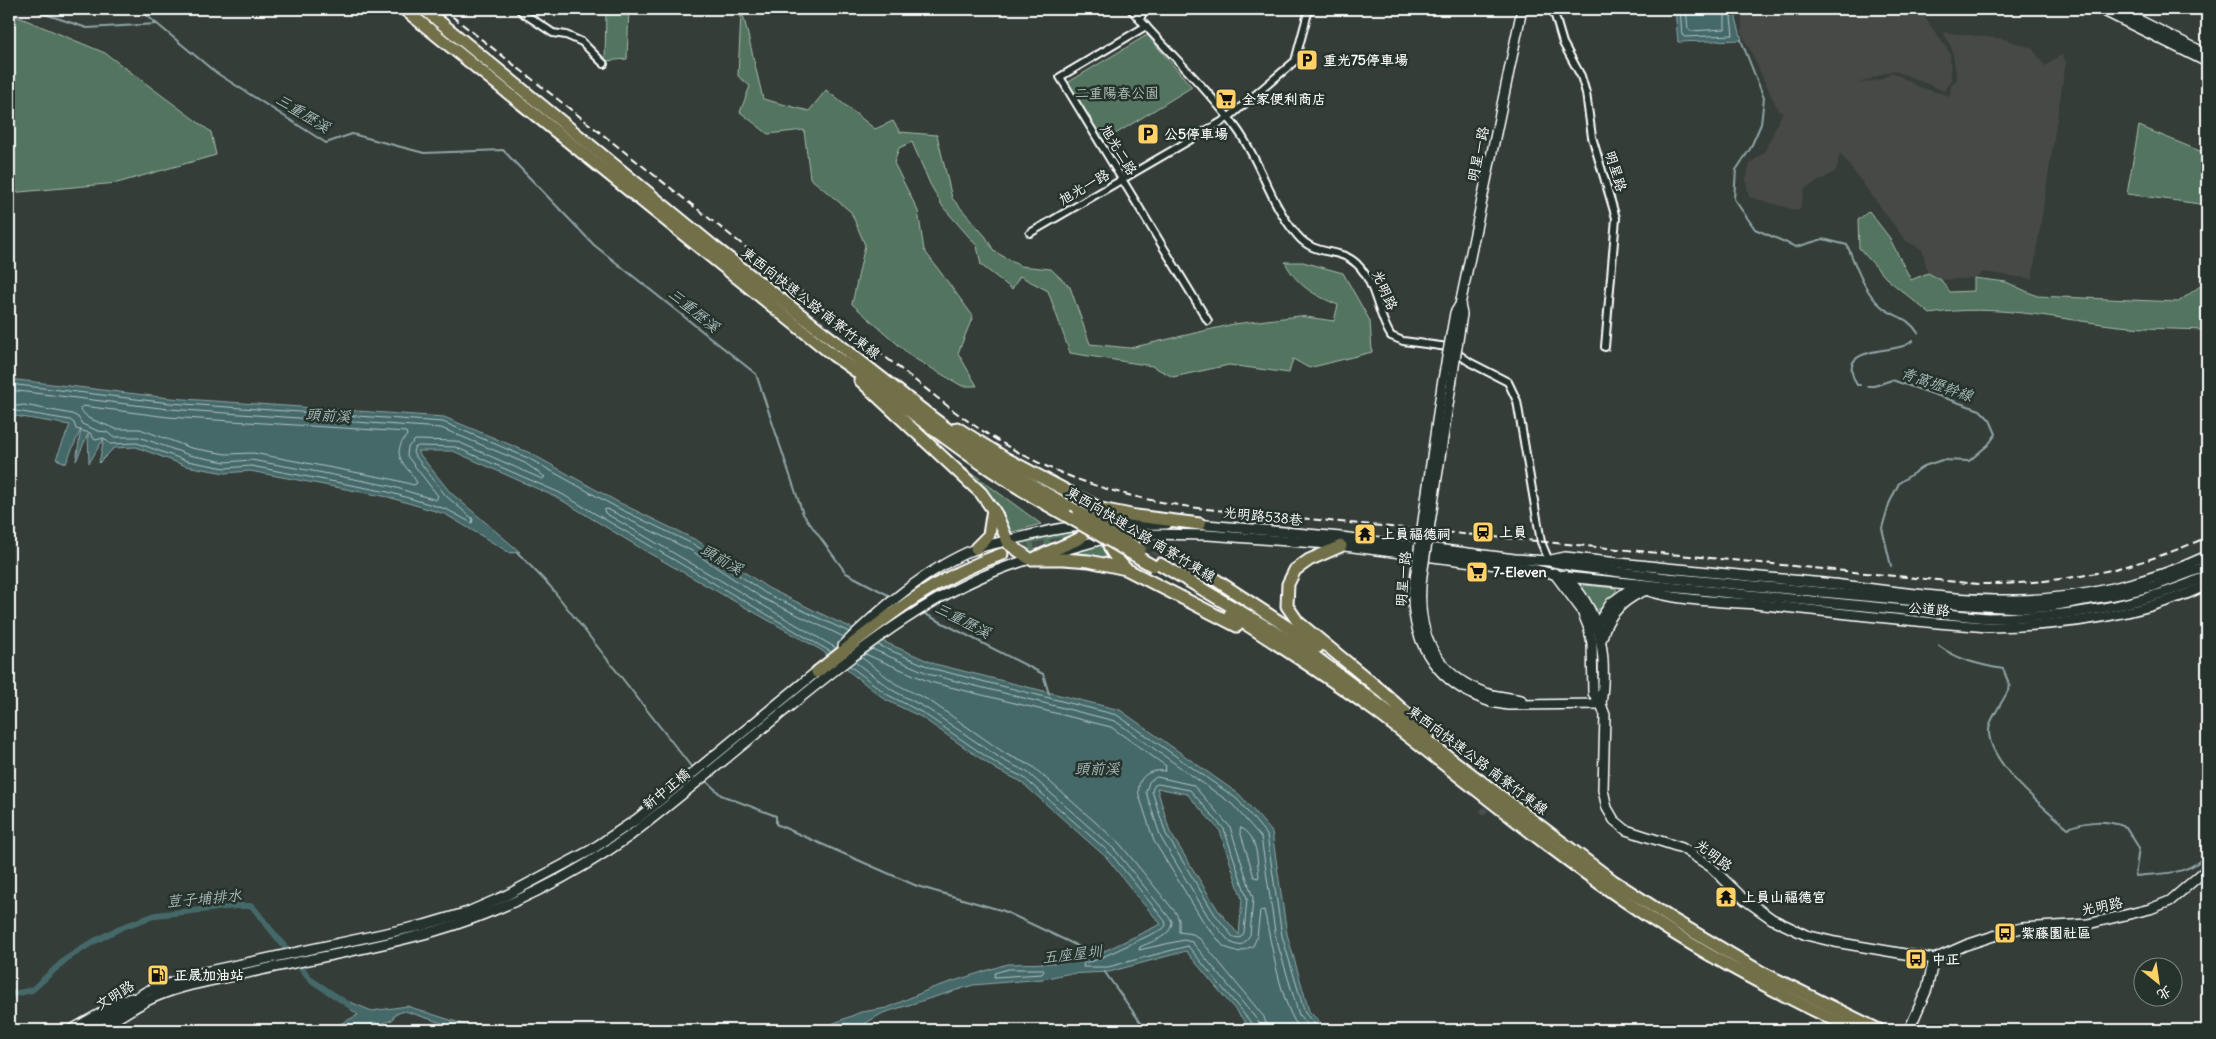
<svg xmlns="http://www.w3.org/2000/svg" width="2216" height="1039" font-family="Delius,'LXGW WenKai TC',sans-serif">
  <rect width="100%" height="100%" fill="#353d39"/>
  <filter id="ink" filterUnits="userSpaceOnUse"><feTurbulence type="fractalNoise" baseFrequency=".02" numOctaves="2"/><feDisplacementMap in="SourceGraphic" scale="10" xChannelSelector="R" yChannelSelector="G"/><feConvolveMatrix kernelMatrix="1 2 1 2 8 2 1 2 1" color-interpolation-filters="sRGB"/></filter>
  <g filter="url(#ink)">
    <path fill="#474947" d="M1742,9H1919L1950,53L1951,80L1944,91L1893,70L1857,84L1879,80L1892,72L1919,87L1950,96L1951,85L1957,79L1952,49L1943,32L2004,39L2032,48L2045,66L2061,55L2066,61L2032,279L1984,272L1974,278L1941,280L1928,273L1922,249L1906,241L1840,153L1836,171L1805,189L1799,211L1749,197L1746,180L1750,163L1764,153L1783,111L1779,112L1742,33Z"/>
    <g fill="#52745f" stroke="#a8baaf">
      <path d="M606,9H629L627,59L605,61Z"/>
      <path d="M9,13L105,53L211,132L216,155L117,183L9,193Z"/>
      <path d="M741,13L744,18L763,99L809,111L826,90L875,129L893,121L900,132L937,135L952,198L986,237L994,251L1020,266L1051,269L1070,287L1090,344L1130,348L1234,324L1299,316L1334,321L1338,305C1314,295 1297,286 1285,262H1303L1343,273L1370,321L1372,352L1309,368L1293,359L1289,373L1229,365L1173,377L1152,366L1070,353L1048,291L1020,276L1012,289L981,265L977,246L943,207L930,184L912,142L899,148L894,163L918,211L924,250L973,316L958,353L977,386H962L912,357L852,304L865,245L851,212L810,178L804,130L768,134L740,112L750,86L738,76Z"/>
      <path d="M1147,35L1192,87L1104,141L1067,83Z"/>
      <path d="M2139,126L2207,154V205L2127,194Z"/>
      <path d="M1869,211L1889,237L1911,280L1928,273L1941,280L1950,292L1974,291V278L2006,282L2037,296L2178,302L2203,284H2207V330C2178,329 2148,329 2119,326C2057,319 1993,303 1930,314L1886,278L1859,248L1858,220Z"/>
      <path d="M946,454L1041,524L1009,533Z"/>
      <path d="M1091,527L1075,537L1031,554L1015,544Z"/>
      <path d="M1103,543L1109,558L1065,555Z"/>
      <path d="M1585,585L1615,588L1617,590L1601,608L1597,610L1582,588Z"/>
    </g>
    <g fill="#446969" stroke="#8fa5a5" fill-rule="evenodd">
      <path d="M1675,9H1739L1736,18L1742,40L1678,42Z"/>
      <path d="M9,379L170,398L444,417L530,453L618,502L698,541L768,588L834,620L935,664L1120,710L1240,795L1272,832L1287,934L1309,1011L1327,1030H1252L1186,951L1109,972L1066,974L1043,979L973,985L883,1013L854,1030H817L861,1012L887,1008L932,988L1007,964L1056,963L1094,956L1161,924L1140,900L1107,858L1020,781L997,770L921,717L886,700L821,650L647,552L558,498L453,451H417L450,492L520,552L510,553L445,514L388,497L250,471L225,473L186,466L136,447L114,448L99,463L104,438L89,463L88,434L76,461L81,429L66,463L56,459L70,425L15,416L9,426ZM1157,788L1187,794L1220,831L1242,899L1239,935L1218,910L1170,832Z"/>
      <path d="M350,1002L372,1011L407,1006L481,1030H455L451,1026L405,1011L395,1014L392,1020L377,1025L376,1022L354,1030H328L358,1015L344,1004Z"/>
    </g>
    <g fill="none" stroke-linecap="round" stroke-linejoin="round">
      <g stroke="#b4c3c3" stroke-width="1">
        <path d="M1680,9L1682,35L1685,37L1733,35L1731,18L1734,9"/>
        <path d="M1686,9L1688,29L1690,31L1725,29V17L1727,9"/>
        <path d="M9,384L170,403L443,422L528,458L616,507L695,545L765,593L849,632"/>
        <path d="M9,390L169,409L441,428L525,463L545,477L542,479L456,441L415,440L408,447L407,456L438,496L436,500L390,486L318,472L251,460L225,462L189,455L139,437H113L107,432L98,431L82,424L78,417L72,414L24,405L9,407"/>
        <path d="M83,406L168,417L406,432L407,435C388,457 408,465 417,483L414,485L391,479L253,453L226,454L191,448L140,429H116L88,418L80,409Z"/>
        <path d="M9,416L16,411L70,420L74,423L76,429L90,433L95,440L104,438L110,444L137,443L187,461L225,468L251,466L388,492L446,509L472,523L473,519L446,496L413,453L414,448L418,446L455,447L560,493L831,652"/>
        <path d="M878,645L934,669L1117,715L1237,799L1267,835L1282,936L1305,1013L1320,1030"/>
        <path d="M836,648L605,513L604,510L607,509L692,551L762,598L844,637"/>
        <path d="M872,649L932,675L1115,721L1232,804L1261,837L1276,938L1299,1015L1312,1030"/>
        <path d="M865,654L930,682L1111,727L1166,766L1165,771C1149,769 1136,777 1139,795L1154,841L1203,921L1224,947L1239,952L1253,946L1257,937L1260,911L1264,910C1271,940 1281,1009 1301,1030"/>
        <path d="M861,657L896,684L930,701L1006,754L1032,766L1120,844L1176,913L1179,920V932L1193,934L1200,939L1264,1017L1268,1030"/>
        <path d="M855,662L892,690L926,708L1003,760L1027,772L1115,850L1172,921C1172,937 1152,941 1140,947L1139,950L1184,940L1192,942L1258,1021L1261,1030"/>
        <path d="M850,666L888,695L923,713L1000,766L1023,777L1111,854L1165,921L1166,925L1163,929L1096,960L1084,963L1083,967H1108L1188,946L1253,1025L1255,1030"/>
        <path d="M1157,777L1193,785L1230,827L1253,898L1250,935L1243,944L1237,945L1230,942L1209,918L1161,838L1146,792L1149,782Z"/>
        <path d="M1158,784L1190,790L1224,829L1247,898L1244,933L1240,938L1233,937L1214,913L1166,834L1152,791L1154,786Z"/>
        <path d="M1241,828C1258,835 1257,860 1259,876L1258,878L1254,877L1240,831Z"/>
        <path d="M1009,969H1042L1044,971L1042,974L994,977L995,973Z"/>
      </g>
      <g stroke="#8fa5a5" stroke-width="2">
        <path d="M30,9L87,28L157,24"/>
        <path d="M139,9L215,72L326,143L352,134L424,153L503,150L594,245L756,374L803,514L846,573L892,597"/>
        <path d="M1741,40L1764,98L1761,124L1750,149L1736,170L1734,199L1755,229L1796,247L1823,239L1847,245C1856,265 1864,292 1881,306C1894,318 1907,315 1918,333"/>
        <path d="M1860,385H1857C1832,341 1900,357 1913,340"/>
        <path d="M1867,386H1874L1892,380L1980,410L1990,420L1996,434L1988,445L1969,461L1942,460L1924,466L1899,483L1889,504L1882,528L1891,566"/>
        <path d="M517,552L550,586L693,769"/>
        <path d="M923,613L1043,674L1049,694"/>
        <path d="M1939,646C1958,660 1980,665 2003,669L2010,686C2005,699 1995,711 1990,724C1980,757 2045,809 2068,828C2089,820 2106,820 2126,827L2139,848L2135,876C2160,873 2193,876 2207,852"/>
        <path d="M704,779L721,795L776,816V824L917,886L1004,911L1084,949L1093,958"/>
        <path d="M1104,971L1146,1030"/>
      </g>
      <path stroke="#446969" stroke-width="6" d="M9,995L32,990L66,959L93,942L120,928L156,915L236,906H252L311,980L352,1007"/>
      <path stroke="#49504d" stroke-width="6" stroke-dasharray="6 3" stroke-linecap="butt" d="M1482,813L1493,801"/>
      <g stroke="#49504d" stroke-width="11" stroke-dasharray="11 5.5" stroke-linecap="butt">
        <path d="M1123,535L1213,578"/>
        <path d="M1002,554L1067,542"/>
      </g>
      <g stroke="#fff" stroke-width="10">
        <g id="minor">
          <path d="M519,9L523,13L553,33L566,35L582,42L604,64"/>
          <path d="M1131,9C1165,50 1206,86 1237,129C1261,162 1270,204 1297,235C1316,258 1338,246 1357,264C1376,283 1377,314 1391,336L1403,341L1448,347L1471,363L1508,382L1517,401L1541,542L1549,561"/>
          <path d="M1553,9L1563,43L1581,76L1586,93L1592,137L1616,218L1605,347"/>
          <path d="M1140,20L1144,9"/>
          <path d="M1146,26L1060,77L1208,321"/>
          <path d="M1030,233L1228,118L1295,61L1309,9"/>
          <path d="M2204,1030L2207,1026"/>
        </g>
      </g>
      <g stroke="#fff" stroke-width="12">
        <g id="tertiary">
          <path d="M1460,305L1522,9"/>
          <path d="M1195,524L1341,537L1515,559L1549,561L1573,566L1668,578L1950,604L2019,608L2045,607L2119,594L2154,586L2207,566"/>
          <path d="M1115,525L1167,524"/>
          <path d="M1061,551L1107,538L1143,534L1208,535L1329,544L1537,570L1566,577L1987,618C2061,618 2139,607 2207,576"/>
          <path d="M1551,560L1565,557C1651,567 1738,575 1824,583C1888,590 1953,601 2017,600C2081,599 2149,583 2207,556"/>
          <path d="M1554,573L1581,609L1588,626L1592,643L1593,693L1601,704L1605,715L1603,790L1607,808L1614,820L1626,830L1682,848L1711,867L1744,899L1772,919L1806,935L1835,942L1934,959L1966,945L2009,931L2022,928L2088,924L2150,909L2170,901L2207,869"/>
          <path d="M1564,575C1601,611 1608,654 1601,704"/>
          <path d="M1639,586C1657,600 1729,602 1755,604C1832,612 1910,622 1988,627C2061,626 2140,617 2207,585"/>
          <path d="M1596,626L1611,603L1637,584"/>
          <path d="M1602,638C1607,614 1627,596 1650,589"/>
          <path d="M843,646C878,610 928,568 975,549C984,545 996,544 1005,541C1032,535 1057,527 1084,526"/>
          <path d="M1492,695L1521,700"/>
          <path d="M1491,702L1508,705L1601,704"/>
          <path d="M109,1023C124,1014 139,1004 155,997C183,985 214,980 243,974C307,959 372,949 435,931C504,911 573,876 631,835C685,793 737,749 790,706C863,647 942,583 1034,558"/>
          <path d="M71,1030L121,1002L131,998"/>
          <path d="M84,1030L147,991L204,972L424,925L468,912L505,896L591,850L637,819L821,668"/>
          <path d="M1909,1030L1927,989L1934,959"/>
        </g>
      </g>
      <g stroke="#fff" stroke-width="12">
        <g id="secondary">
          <path d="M2100,9L2207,62"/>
          <path d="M2117,9L2207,54"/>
        </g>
      </g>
      <g stroke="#fff" stroke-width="15">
        <g id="trunk">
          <path d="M404,9L833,355C886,391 935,433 988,468C1013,485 1040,501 1067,516"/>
          <path d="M424,9L713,246L934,419C980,454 1028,484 1079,512"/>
          <path d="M860,380L981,493L996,514L1009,544L1030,559H1063L1089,561L1126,569L1237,626"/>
          <path d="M957,428L1005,458L1101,509L1136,516L1200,524"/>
          <path d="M1121,524L1109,531C1104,547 1116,558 1126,569"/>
          <path d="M1341,546L1309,560L1295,570L1288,584L1287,606L1298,622L1383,692L1429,734"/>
          <path d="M976,548L989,535L993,509"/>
          <path d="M1037,557L1079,539L1095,524"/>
          <path d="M1160,564L1310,653L1612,880L1675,921L1761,972L1879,1030"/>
          <path d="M1213,578L1318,647"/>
          <path d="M1230,614C1279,645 1328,677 1375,711C1464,778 1548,850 1641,912C1708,957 1782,996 1856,1030"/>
          <path d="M817,672C877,625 929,579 1002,554"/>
        </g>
      </g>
      <use href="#minor" stroke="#26332d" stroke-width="6"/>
      <use href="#tertiary" stroke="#26332d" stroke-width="9"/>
      <use href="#secondary" stroke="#26332d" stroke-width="9"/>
      <use href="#trunk" stroke="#726f4a" stroke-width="11"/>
      <path stroke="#fff" stroke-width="2" stroke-dasharray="8 4" stroke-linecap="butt" d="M443,9L954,411C1034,470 1108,497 1206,509L1978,584C2057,585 2135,570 2207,537"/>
      <g stroke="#fff" stroke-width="12" stroke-linecap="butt">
        <g id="tertiary-bridge">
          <path d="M1460,305L1455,313L1442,385L1413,593C1412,647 1440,685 1491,702"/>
          <path d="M1460,305L1462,314L1422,575C1415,632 1434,677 1492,695"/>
        </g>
      </g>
      <g stroke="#fff" stroke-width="15" stroke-linecap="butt">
        <g id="trunk-bridge">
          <path d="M1079,512L1140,550"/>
          <path d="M1067,516L1153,566"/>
        </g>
      </g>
      <use href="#tertiary-bridge" stroke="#26332d" stroke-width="9"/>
      <use href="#trunk-bridge" stroke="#726f4a" stroke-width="11"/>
    </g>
  </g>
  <defs>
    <g id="parking-square" transform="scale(1.125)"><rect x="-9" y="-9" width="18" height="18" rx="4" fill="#ffd166" stroke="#26332d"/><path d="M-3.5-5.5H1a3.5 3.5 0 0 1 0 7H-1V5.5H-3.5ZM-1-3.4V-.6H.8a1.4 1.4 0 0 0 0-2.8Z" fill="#111"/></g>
    <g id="supermarket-square" transform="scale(1.125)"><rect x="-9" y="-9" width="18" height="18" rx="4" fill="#ffd166" stroke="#26332d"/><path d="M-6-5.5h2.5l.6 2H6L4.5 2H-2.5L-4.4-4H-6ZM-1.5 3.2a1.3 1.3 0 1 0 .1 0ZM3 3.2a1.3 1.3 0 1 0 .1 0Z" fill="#111"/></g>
    <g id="station-square" transform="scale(1.125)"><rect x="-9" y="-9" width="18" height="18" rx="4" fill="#ffd166" stroke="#26332d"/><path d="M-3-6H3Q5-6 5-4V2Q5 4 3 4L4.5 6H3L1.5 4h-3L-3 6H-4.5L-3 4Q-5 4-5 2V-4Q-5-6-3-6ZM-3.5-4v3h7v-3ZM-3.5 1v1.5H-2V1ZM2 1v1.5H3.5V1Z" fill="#111"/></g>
    <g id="temple-square" transform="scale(1.125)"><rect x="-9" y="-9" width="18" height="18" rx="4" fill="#ffd166" stroke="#26332d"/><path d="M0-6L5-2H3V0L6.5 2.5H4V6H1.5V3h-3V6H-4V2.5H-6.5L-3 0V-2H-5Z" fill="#111"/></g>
    <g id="bus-square" transform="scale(1.125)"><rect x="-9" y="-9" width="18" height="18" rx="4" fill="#ffd166" stroke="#26332d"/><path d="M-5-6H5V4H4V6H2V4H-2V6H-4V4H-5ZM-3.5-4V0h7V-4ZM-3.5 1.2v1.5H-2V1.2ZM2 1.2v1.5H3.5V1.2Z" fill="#111"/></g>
    <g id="fuel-square" transform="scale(1.125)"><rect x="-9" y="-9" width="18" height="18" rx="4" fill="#ffd166" stroke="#26332d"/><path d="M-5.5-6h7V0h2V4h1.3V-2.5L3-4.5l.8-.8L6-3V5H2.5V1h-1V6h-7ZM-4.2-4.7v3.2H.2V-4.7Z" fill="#111"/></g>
  </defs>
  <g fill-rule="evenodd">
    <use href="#parking-square" x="1307" y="60"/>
    <use href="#supermarket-square" x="1226" y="99"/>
    <use href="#parking-square" x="1148" y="134"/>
    <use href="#station-square" x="1483" y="532"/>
    <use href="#temple-square" x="1365" y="534"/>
    <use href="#supermarket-square" x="1477" y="572"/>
    <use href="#temple-square" x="1726" y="897"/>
    <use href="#bus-square" x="2005" y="933"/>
    <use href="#bus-square" x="1916" y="959"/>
    <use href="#fuel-square" x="158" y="975"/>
  </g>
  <g text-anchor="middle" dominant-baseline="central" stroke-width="5" stroke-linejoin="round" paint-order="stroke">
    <g font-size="14" font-weight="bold" fill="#fff" stroke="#26332d" text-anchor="start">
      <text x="1323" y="60">重光75停車場</text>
      <text x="1242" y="99">全家便利商店</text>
      <text x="1164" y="134">公5停車場</text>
      <text x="1499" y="532">上員</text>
      <text x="1381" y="534">上員福德祠</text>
      <text x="1493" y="572">7-Eleven</text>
      <text x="1742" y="897">上員山福德宮</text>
      <text x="2021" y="933">紫藤園社區</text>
      <text x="1932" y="959">中正</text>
      <text x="174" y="975">正晟加油站</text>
    </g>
    <g font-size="14" fill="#b1c0b7" stroke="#26332d">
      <text x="1117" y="93">二重陽春公園</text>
    </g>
    <g font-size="14" fill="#fff" stroke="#26332d">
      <text transform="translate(1119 150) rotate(59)">旭光二路</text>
      <text transform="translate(1478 154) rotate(-78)">明星一路</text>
      <text transform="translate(1616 171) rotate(73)">明星路</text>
      <text transform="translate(1084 187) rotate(-30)">旭光一路</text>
      <text transform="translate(1385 290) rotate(66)">光明路</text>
      <text transform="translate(811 303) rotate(38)">東西向快速公路 南寮竹東線</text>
      <text transform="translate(1263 516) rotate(6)">光明路538巷</text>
      <text transform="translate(1141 534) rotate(31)">東西向快速公路 南寮竹東線</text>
      <text transform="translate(1403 579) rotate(-85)">明星一路</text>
      <text transform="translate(1929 609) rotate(5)">公道路</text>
      <text transform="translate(1478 760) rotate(37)">東西向快速公路 南寮竹東線</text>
      <text transform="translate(666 789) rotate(-39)">新中正橋</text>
      <text transform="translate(1714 855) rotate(38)">光明路</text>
      <text transform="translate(2102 906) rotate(-11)">光明路</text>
      <text transform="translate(115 995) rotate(-32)">文明路</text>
    </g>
    <g font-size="15" font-style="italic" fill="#abbcbc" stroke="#26332d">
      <text transform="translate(303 113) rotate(31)">三重歷溪</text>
      <text transform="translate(694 310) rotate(39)">三重歷溪</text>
      <text transform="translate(1937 384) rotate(19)">青窩壢幹線</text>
      <text transform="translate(328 415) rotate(4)">頭前溪</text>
      <text transform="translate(722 559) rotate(30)">頭前溪</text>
      <text transform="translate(963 620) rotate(27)">三重歷溪</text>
      <text x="1097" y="768">頭前溪</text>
      <text transform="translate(204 898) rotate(-5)">荳子埔排水</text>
      <text transform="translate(1072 954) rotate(-7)">五座屋圳</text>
    </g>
  </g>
  <rect width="2216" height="1039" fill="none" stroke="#26332d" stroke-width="30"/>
  <rect x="15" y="15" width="2186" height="1009" fill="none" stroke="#fff" stroke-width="2" filter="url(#ink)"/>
  <g transform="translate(2158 982) rotate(150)"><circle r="24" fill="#26332d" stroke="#7d8581"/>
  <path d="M0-4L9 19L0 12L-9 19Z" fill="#ffd166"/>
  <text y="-8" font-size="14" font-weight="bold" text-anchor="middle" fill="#ffffff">北</text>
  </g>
</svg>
